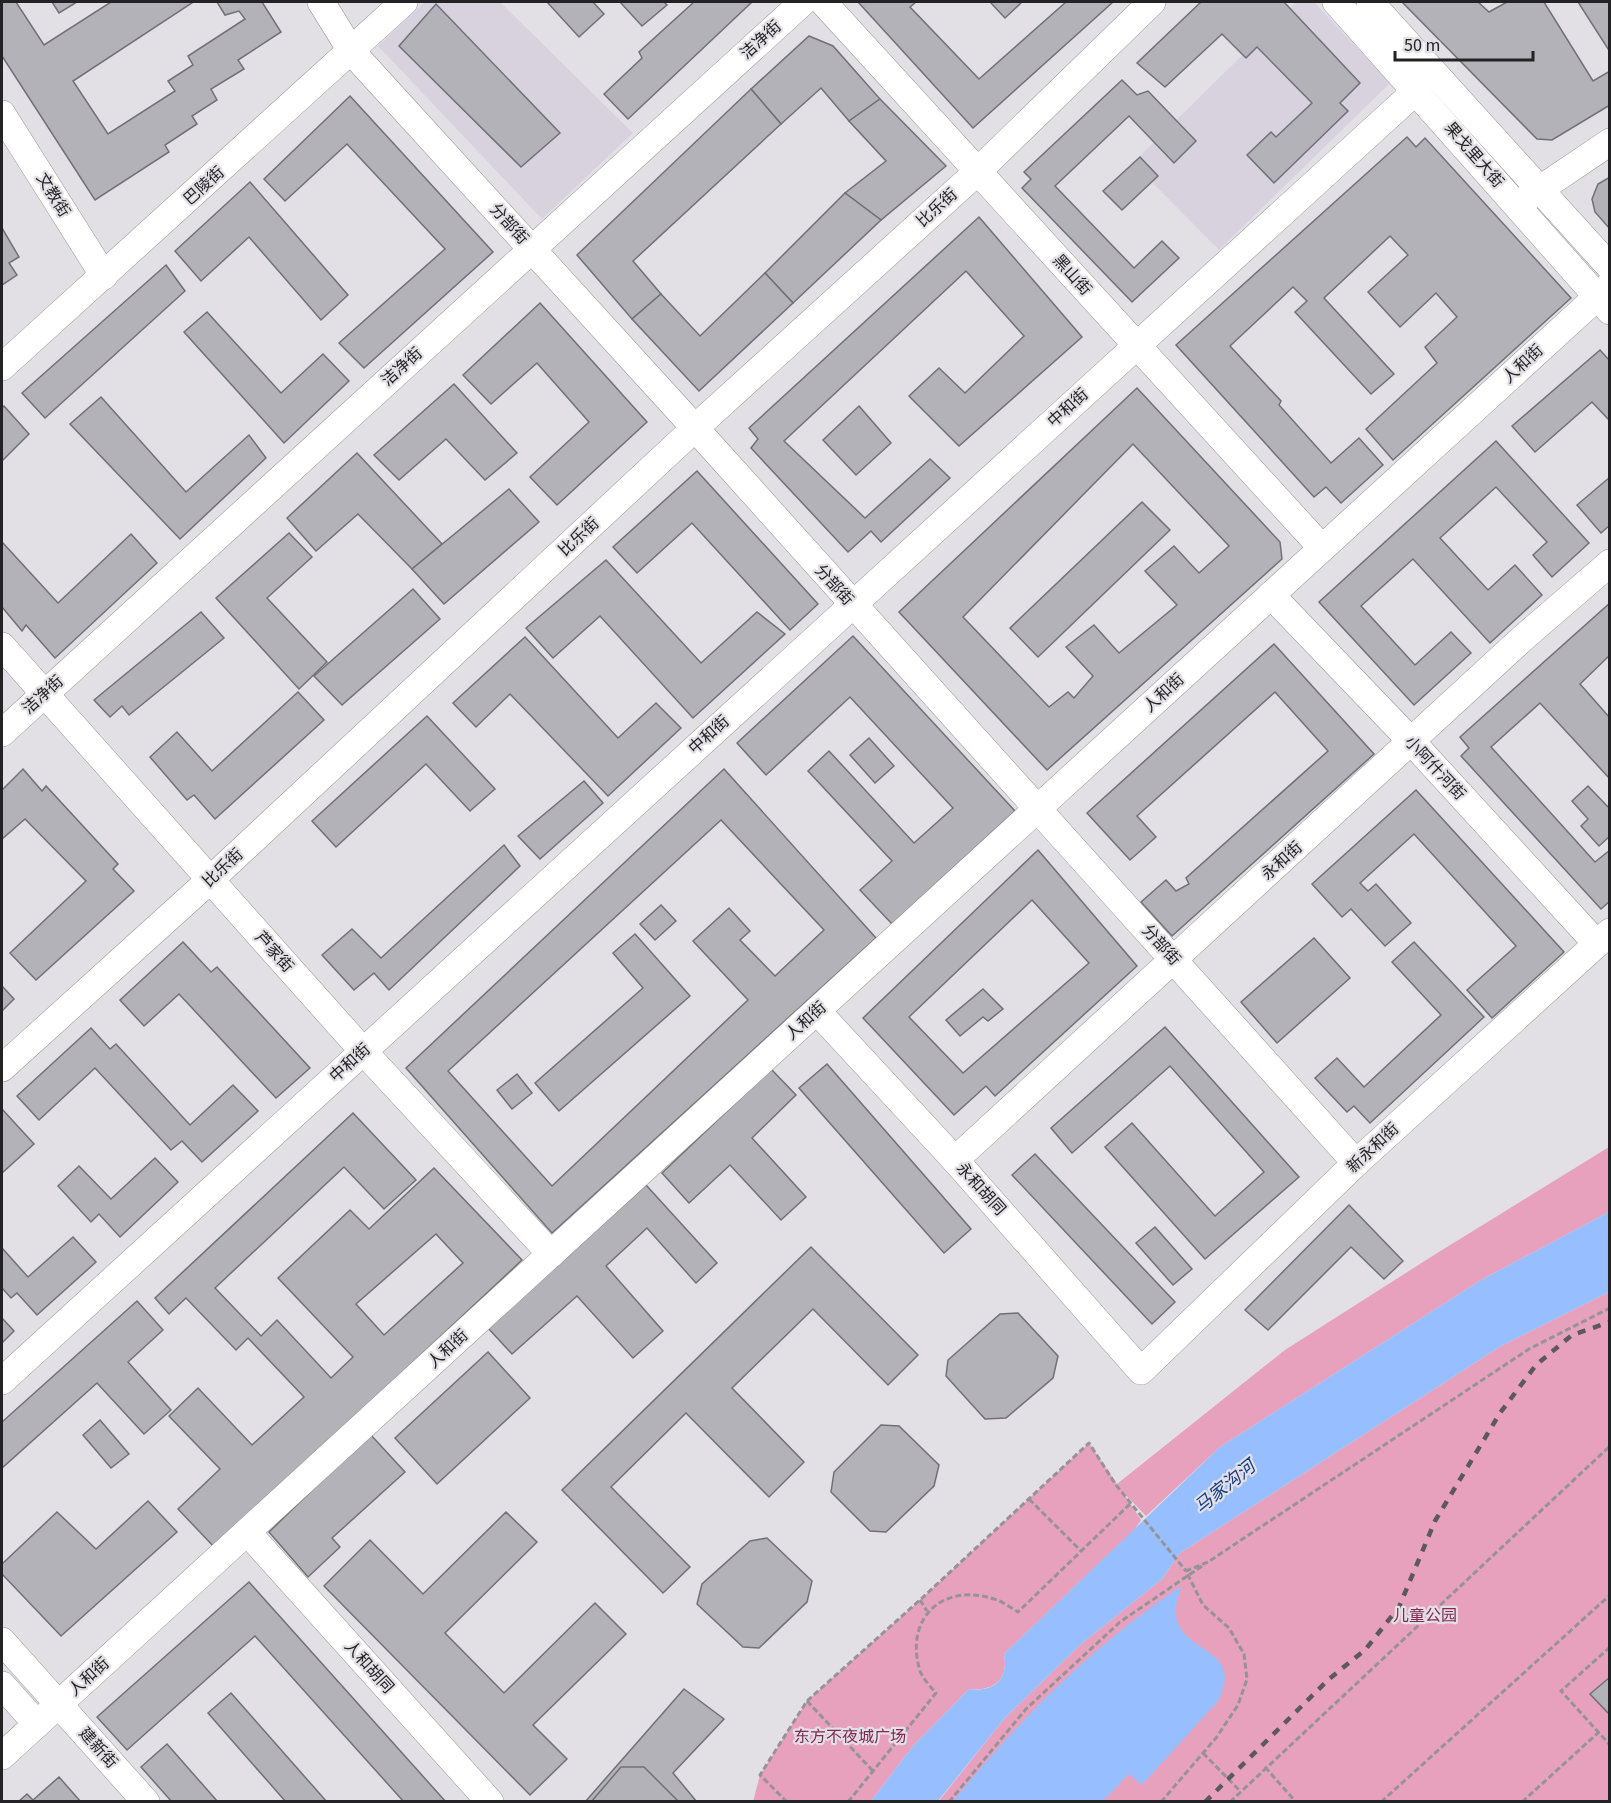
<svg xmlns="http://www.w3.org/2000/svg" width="1611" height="1803" font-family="'Source Sans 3','Noto Sans SC',sans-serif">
  <rect width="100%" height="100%" fill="#e2dfe5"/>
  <g fill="#d8d2df">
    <path d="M425,2H500L633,133L542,219L378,46Z"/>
    <path d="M1296,2H1314L1390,83L1219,250L1133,163Z"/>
  </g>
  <g fill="#e7a1bc">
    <path d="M1609,1147V1212L1481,1280L1220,1447L1146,1516L1123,1492L1141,1520L1135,1529L1004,1654C1009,1679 994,1692 969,1689L914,1745L871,1801L753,1802L760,1775L807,1701L920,1600L1089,1443L1117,1484L1285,1350L1434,1255Z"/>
    <path d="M1609,1292V1801L938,1802L1004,1719L1080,1645L1162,1579L1180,1553L1501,1346Z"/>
  </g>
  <g fill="#97beff">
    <path d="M1609,1212V1292L1501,1346L1180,1553L1162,1579L1080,1645L1004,1719L938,1801H871L914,1745L969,1689C994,1693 1009,1679 1004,1654L1220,1447L1481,1280Z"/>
    <path d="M1181,1586C1179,1595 1175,1605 1176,1614C1179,1655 1246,1645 1218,1701L1142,1785L1129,1774L1103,1801H953C1022,1717 1090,1648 1181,1586Z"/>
  </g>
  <g fill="#b2b2b8" stroke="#707176" stroke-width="1.5" fill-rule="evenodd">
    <path d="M2,2H16L44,45L111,2H191L192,3L73,81L108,134L175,91L168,81L193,65L188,56L245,19L239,11L225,15L217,2H262L281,32L238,60L244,69L211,89L217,100L192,116L197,124L165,145L169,152L95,200L2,56Z"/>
    <path d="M52,2H77L59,13Z"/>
    <path d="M547,2H593L604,14L579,37Z"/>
    <path d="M620,2H664L667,5L642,26Z"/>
    <path d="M694,2H752L628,119L604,94L642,58L639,52Z"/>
    <path d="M858,2H916L910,7L979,79L1066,2H1113L973,128Z"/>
    <path d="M990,2H1022L1005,18Z"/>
    <path d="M1201,2H1284L1360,83L1340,103L1348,111L1274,183L1247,155L1271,132L1276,137L1312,103L1257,47L1246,58L1222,34L1165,87L1137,63Z"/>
    <path d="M1402,2H1478L1489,12L1507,2H1544L1593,81L1610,71V105L1552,140L1537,139Z"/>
    <path d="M1578,2H1610V52Z"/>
    <path d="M436,4L560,133L521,167L399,46Z"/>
    <path d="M809,36L833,46L880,99L849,121L821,88L781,124L751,89Z"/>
    <path d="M1122,80L1137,95L1148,91L1196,141L1174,163L1129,116L1055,186L1134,268L1162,241L1179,258L1132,302L1022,188L1031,179L1024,172Z"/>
    <path d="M751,89L781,124L633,261L661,294L632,319L577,255Z"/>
    <path d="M350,96L493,252L364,368L339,343L445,249L347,144L285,201L264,179Z"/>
    <path d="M880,99L946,166L881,220L845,193L886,161L849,121Z"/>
    <path d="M1407,137L1416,147L1425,138L1571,298L1393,460L1366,429L1437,363L1425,347L1457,317L1436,293L1400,327L1368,292L1408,255L1390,236L1324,298L1394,374L1371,394L1295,312L1307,301L1293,287L1230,346L1281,401L1279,405L1331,463L1359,438L1383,465L1341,503L1326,487L1314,497L1176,345Z"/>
    <path d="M1140,157L1158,176L1122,210L1103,191Z"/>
    <path d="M1610,177V229L1595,212L1592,199L1598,184Z"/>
    <path d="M250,182L348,295L321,320L249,237L201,281L175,251Z"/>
    <path d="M845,193L881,220L793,303L765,273Z"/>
    <path d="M979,217L1082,337L959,446L909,396L939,368L965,393L1024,336L966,271L784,441L865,518L930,459L950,478L881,542L871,531L848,552L751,448L758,439L749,428Z"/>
    <path d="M2,228L19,257L9,263L17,275L2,285Z"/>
    <path d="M166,265L185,291L45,418L22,393Z"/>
    <path d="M765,273L793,303L699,391L632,319L661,294L700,336Z"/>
    <path d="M540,303L647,422L557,505L530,477L589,422L537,363L491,404L463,375Z"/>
    <path d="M207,312L281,393L323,354L349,381L284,443L184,332Z"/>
    <path d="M1600,350L1610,361V421L1592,402L1535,452L1512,426Z"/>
    <path d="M454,384L517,453L485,480L446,439L399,480L374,455Z"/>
    <path d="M1137,388L1280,542L1282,559L1047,770L899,612ZM1133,444L1229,546L1199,573L1174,546L1145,571L1177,605L1119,653L1094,625L1066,647L1093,676L1074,698L1068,692L1049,707L963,617Z"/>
    <path d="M101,397L186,492L249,435L266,458L180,539L70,424Z"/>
    <path d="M4,406L29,434L2,461V408Z"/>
    <path d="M859,406L891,443L856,475L823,440Z"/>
    <path d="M1496,441L1589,543L1552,577L1533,555L1547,542L1496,487L1440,538L1488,590L1515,565L1542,595L1490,643L1413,559L1361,606L1415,665L1451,632L1471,653L1414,705L1319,602Z"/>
    <path d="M357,453L442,544L412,569L358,514L316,551L287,518Z"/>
    <path d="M697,471L818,604L790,630L692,523L637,573L613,547Z"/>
    <path d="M1610,477V525L1601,533L1577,505Z"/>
    <path d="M509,489L539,522L444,604L412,569Z"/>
    <path d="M1142,502L1170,530L1038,657L1010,628Z"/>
    <path d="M289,533L312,557L267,598L327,662L299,689L216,598Z"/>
    <path d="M131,534L157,563L55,658L26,625L22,631L2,607V542L58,603Z"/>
    <path d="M606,560L701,663L757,612L785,634L693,718L600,616L553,658L526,628Z"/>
    <path d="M413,589L440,619L342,705L314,676Z"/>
    <path d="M1610,603V655L1580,684L1610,718V779L1540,703L1491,747L1595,862L1610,850V901L1601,909L1461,756L1469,748L1460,737Z"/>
    <path d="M201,612L224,638L129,715L122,706L110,717L94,700Z"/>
    <path d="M853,636L1015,811L892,924L860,890L892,861L808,771L829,751L914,843L953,808L850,697L766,775L737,743Z"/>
    <path d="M525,637L618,738L656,703L681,728L608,796L510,694L476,727L453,703Z"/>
    <path d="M1274,644L1374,754L1172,936L1141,902L1166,880L1176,891L1189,884L1186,878L1328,751L1275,692L1137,816L1156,837L1130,860L1087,813Z"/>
    <path d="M298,692L324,720L215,819L194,795L187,800L150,757L177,732L212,771Z"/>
    <path d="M427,716L495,789L470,811L426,764L336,847L312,821Z"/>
    <path d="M869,738L894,766L875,783L850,755Z"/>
    <path d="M23,769L42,791L46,786L118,864L113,869L134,891L36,980L10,953L86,881L25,819L2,839V790Z"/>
    <path d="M724,769L876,938L552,1233L406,1068ZM721,820L824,930L775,976L740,940L750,931L729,908L693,941L748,1000L552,1186L448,1071Z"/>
    <path d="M584,781L603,803L540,859L518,836Z"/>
    <path d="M1588,786L1610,809V836L1599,846L1581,826L1588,819L1572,801Z"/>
    <path d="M1416,790L1564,952L1492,1018L1467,990L1516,946L1414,834L1360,883L1368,891L1376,884L1411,923L1385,946L1351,909L1342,917L1312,884Z"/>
    <path d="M504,845L520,866L389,990L374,973L354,990L322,955L352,929L381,958Z"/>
    <path d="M1038,850L1137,966L995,1096L986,1086L954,1115L863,1018ZM1032,900L1089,963L963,1073L909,1017Z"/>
    <path d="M661,905L676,921L655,940L640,924Z"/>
    <path d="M635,934L690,996L559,1111L535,1083L643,988L613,953Z"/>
    <path d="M1314,938L1350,978L1277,1043L1241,1002Z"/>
    <path d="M183,942L211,972L217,967L310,1068L276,1098L179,994L144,1026L120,1000Z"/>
    <path d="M1414,942L1484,1017L1370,1123L1354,1106L1347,1112L1315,1078L1337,1058L1364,1087L1441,1015L1392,962Z"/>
    <path d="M2,986L14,999L2,1011Z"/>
    <path d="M983,989L1003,1009L988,1021L983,1017L960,1036L946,1020Z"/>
    <path d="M1165,1027L1299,1177L1205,1259L1105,1147L1132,1123L1215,1216L1264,1172L1170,1066L1072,1153L1051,1128Z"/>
    <path d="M91,1028L110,1049L116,1044L190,1125L233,1085L258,1111L202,1162L182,1141L171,1150L95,1068L39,1120L17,1096Z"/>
    <path d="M827,1064L971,1229L944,1253L799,1088Z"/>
    <path d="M771,1069L796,1095L752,1138L806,1197L781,1220L730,1165L689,1203L662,1173Z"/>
    <path d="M517,1074L532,1093L512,1109L497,1090Z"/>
    <path d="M2,1109L34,1144L2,1173Z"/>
    <path d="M353,1113L416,1180L384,1209L344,1167L215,1288L261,1336L277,1320L331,1378L353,1357L278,1278L350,1210L369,1229L434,1168L522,1260L215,1548L178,1509L220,1469L169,1416L198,1388L252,1445L304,1397L248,1338L236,1350L186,1298L169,1314L155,1298ZM436,1234L463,1263L384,1335L356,1304Z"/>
    <path d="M1035,1154L1175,1302L1152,1324L1012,1175Z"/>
    <path d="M155,1158L178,1182L120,1237L99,1214L91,1222L58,1186L79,1166L111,1199Z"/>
    <path d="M646,1185L717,1263L696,1283L647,1228L606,1266L663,1331L633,1358L577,1296L512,1354L488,1328Z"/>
    <path d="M1349,1205L1403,1261L1384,1279L1351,1247L1268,1330L1245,1310Z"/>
    <path d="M1155,1227L1192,1269L1173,1285L1136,1243Z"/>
    <path d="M73,1237L96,1262L37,1315L17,1293L11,1298L2,1288V1248L28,1277Z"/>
    <path d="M811,1247L918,1355L888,1385L813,1309L732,1388L804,1462L769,1497L686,1413L611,1487L690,1567L663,1593L562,1490Z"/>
    <path d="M137,1301L163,1330L128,1362L171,1410L144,1434L97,1383L2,1468V1422Z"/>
    <path d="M1018,1313L1058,1356L1053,1378L1006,1418L985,1419L946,1376L948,1360L1000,1314Z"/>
    <path d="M2,1318L14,1331L2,1343Z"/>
    <path d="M488,1352L530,1398L437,1484L395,1438Z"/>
    <path d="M100,1420L129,1454L111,1468L83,1435Z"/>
    <path d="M881,1425L899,1426L939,1465L934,1486L886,1532L870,1531L831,1492L834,1472Z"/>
    <path d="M370,1434L405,1472L332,1538L340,1547L308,1577L269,1532Z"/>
    <path d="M148,1501L177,1532L61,1636L2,1574V1564L57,1512L96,1549Z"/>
    <path d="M506,1512L537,1542L445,1633L504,1693L595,1603L626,1634L533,1725L567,1759L530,1795L324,1586L370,1540L423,1594Z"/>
    <path d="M767,1538L812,1581L807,1602L759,1648L743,1647L697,1604L702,1584L750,1541Z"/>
    <path d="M249,1582L446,1802H404L255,1636L127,1750L97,1717Z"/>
    <path d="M1610,1677V1715L1590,1694Z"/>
    <path d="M684,1689L724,1719L673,1773L697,1802H585Z"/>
    <path d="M231,1693L327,1802H286L208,1713Z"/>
    <path d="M167,1744L218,1802H172L141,1767Z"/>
    <path d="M621,1767H644L679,1802H591Z"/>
    <path d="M59,1777L81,1802H18L27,1794L33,1800Z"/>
  </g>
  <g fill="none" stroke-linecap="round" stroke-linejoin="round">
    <g stroke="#98969b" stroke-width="28">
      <g id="secondary">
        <path d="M321,2L352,52L695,428L1356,1163"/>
        <path d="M823,2L1322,548"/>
        <path d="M1336,2L1610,311"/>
        <path d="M1370,2L1610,267"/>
        <path d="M2,114L104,276"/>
        <path d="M1524,200L1610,142"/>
        <path d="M2,367L404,2"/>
        <path d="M1271,595L1412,742L1597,944"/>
        <path d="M2,646L363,1051L551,1254"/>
        <path d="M2,733L803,2"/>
        <path d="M817,1011L955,1160L1141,1371L1356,1163L1610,932"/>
        <path d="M2,1068L210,880L695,428L976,173L1152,2"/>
        <path d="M955,1160L1523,638L1610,563"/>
        <path d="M2,1381L1417,90"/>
        <path d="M248,1533L490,1802"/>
        <path d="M2,1641L146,1802"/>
        <path d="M2,1685L37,1724"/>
        <path d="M2,1756L1610,285"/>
      </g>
    </g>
    <g stroke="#959398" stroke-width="3" stroke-dasharray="6 3" stroke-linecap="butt">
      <path d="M1029,1499L1081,1551"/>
      <path d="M920,1600L927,1611"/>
      <path d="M1610,1647L1561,1691L1610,1745"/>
      <path d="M807,1701L873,1771"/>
      <path d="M1203,1753L1240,1791"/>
      <path d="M1265,1767L1296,1802"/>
      <path d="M787,1802L760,1775L807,1701L920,1600L1089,1443L1116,1485L1186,1571"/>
      <path d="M848,1802L936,1693C931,1687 923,1679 920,1671C904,1619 942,1582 994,1599C1002,1601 1011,1608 1018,1612L1130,1504"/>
      <path d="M949,1802L1026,1709L1120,1622L1202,1566"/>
      <path d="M1161,1802L1216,1738L1238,1705L1247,1679L1244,1654L1229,1628L1203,1605L1186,1571L1208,1562L1529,1349L1610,1308"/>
      <path d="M1230,1802L1610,1446"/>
      <path d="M1381,1802L1610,1595"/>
      <path d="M1522,1802L1599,1732"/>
    </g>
    <use href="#secondary" stroke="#fff" stroke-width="27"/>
    <path stroke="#5b595c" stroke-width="4.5" stroke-dasharray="8 8" stroke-linecap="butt" d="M1205,1802L1329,1679L1365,1650L1399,1607L1435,1521L1500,1413L1536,1365L1572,1335L1610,1322"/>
  </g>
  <g text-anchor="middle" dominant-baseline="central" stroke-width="4.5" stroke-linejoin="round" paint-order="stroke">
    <g font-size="16" fill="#232224" stroke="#e2dfe5">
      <text transform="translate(761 40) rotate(-42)">洁净街</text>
      <text transform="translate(1474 155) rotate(49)">果戈里大街</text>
      <text transform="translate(204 186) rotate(-42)">巴陵街</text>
      <text transform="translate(53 195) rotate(58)">文教街</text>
      <text transform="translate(937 208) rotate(-42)">比乐街</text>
      <text transform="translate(509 224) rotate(48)">分部街</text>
      <text transform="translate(1072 275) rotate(48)">黑山街</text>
      <text transform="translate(1523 364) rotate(-43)">人和街</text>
      <text transform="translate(402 367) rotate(-42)">洁净街</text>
      <text transform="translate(1068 408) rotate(-42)">中和街</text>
      <text transform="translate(579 537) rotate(-43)">比乐街</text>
      <text transform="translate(834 585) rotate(48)">分部街</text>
      <text transform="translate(1164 693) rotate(-43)">人和街</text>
      <text transform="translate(43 695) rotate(-42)">洁净街</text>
      <text transform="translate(709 735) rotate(-42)">中和街</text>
      <text transform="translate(1435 768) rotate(47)">小阿什河街</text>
      <text transform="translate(1282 861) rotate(-42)">永和街</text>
      <text transform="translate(223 868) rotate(-43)">比乐街</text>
      <text transform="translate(1161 945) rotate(48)">分部街</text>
      <text transform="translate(274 952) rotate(48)">芦家街</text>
      <text transform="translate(806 1021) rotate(-42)">人和街</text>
      <text transform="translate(350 1063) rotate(-42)">中和街</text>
      <text transform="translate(1373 1148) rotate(-43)">新永和街</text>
      <text transform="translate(981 1189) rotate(48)">永和胡同</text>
      <text transform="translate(448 1349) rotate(-43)">人和街</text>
      <text transform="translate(369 1667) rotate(48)">人和胡同</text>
      <text transform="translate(89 1677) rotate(-42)">人和街</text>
      <text transform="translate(98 1748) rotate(48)">建新街</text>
    </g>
    <g font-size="16" fill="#832753" stroke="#e2dfe5">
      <text x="1425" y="1616">儿童公园</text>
      <text x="850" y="1737">东方不夜城广场</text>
    </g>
    <g font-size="18" font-style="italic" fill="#0f3c85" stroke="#e2dfe5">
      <text transform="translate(1225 1487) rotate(-39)">马家沟河</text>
    </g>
  </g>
  <rect width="1611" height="1803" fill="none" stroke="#232224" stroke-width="6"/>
  <path d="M1395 51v9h138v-9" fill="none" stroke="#232224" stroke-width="3"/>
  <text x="1404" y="51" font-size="18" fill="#232224" stroke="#e2dfe5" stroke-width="4.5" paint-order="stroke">50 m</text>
</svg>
